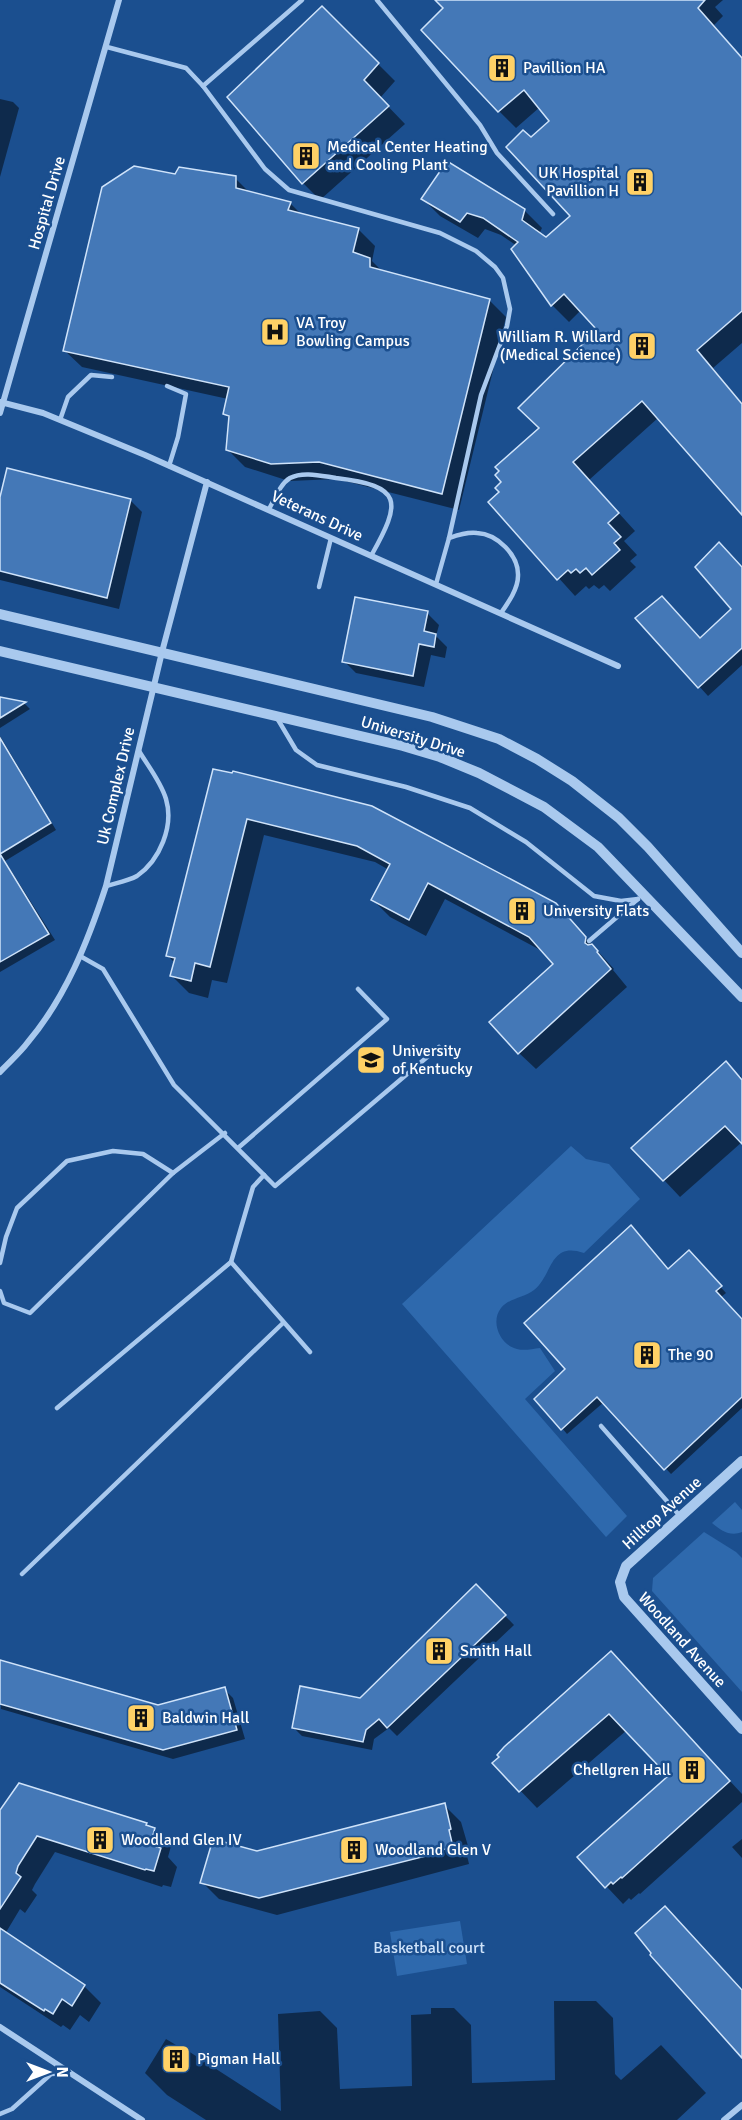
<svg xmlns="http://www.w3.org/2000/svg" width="742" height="2120" font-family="Signika,sans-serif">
  <rect width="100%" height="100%" fill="#1b4f8f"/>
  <g fill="#2e69ad">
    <path d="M571,1146L586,1159L609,1164L640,1199L584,1253C549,1241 553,1275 534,1290C524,1298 509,1298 501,1308C490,1322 500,1345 517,1349C524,1351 532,1349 540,1348L555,1371L525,1399L627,1516L606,1537L402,1304Z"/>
    <path d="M735,1502L742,1510V1532C730,1537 720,1530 712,1523Z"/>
    <path d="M704,1532L736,1552L742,1558V1692L652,1591L653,1578Z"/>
    <path d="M460,1921L467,1964L397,1976L390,1932Z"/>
  </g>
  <g fill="#0007">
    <path d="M437,0H723L715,7L723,16L714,25L742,58V343L713,368L742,403V513L658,418L589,480L635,531L624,541L637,555L630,561L636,567L610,591L604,585L599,589L594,585L589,589L586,586L575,596L490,502L501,492L599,330L581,310L569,322L552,305L513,250L517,246L501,235L485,229L478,238L440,216L423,199L524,210L542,228L539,234L546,239L572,216L531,139L551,121L540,107L516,128L499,111L423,30L445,8Z"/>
    <path d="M322,8L395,81L380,98L405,124L320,200L303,183Z"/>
    <path d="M0,99L13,102L19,108L0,177Z"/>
    <path d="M176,176L235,178L250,193L290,203L302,215L358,229L375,246L372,261L383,272L489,300L506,317L459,510L337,479L289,481L245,467L228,450L230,419L225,414L228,399L82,367L64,350Z"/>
    <path d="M130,500L142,512L119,609L0,580V503Z"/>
    <path d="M742,569V665L708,696L637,618L701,640L733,610Z"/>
    <path d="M427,613L439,625L436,636L447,647L445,658L431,655L424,687L356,673L344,661Z"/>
    <path d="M0,698L25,704L30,709L0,728Z"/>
    <path d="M0,736L56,830L5,861L55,940L0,972Z"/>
    <path d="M214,770L556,905L614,969L613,970L627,987L536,1069L519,1053L555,964L544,952L445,899L426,936L390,917L373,900L389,870L375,862L264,835L227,983L212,980L208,998L189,993L172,976L175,963L168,956Z"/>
    <path d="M741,1075L742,1142L680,1197L664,1180Z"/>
    <path d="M694,1258L726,1293L721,1297L742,1320V1408L671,1474L604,1402L567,1434L562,1428L567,1370L669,1271Z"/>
    <path d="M476,1586L514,1625L397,1736L389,1728L374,1739L372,1750L302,1736L293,1727L361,1699Z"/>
    <path d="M611,1653L742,1794V1802L640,1894L639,1893L631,1900L629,1898L623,1904L579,1857L670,1776L627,1730L537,1808L494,1763Z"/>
    <path d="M0,1671L158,1707L224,1689L233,1698L245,1739L173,1759L1,1709Z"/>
    <path d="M19,1785L146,1824L171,1846L168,1857L177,1867L171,1887L163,1885L162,1887L55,1852L35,1884L32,1890L37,1895L25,1913L20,1909L5,1934L84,1986L101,2003L89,2022L80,2015L70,2030L63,2025L61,2027L0,1987V1812Z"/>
    <path d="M444,1805L461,1822L468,1846L465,1847L469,1864L277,1915L219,1899L202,1882L257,1853Z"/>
    <path d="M742,1839V1858L732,1847Z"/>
    <path d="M554,2001H596L613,2018L615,2074L621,2080L661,2045L706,2093L677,2120H206L167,2095L145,2073L166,2039L181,2048L182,2047L281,2111L278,2014L320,2011L337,2028L340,2089L412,2086L411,2015L431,2014V2008H454L471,2025L472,2083L555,2080Z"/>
  </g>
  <g fill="#4478b7" stroke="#cfe3fa" stroke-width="1.5">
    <path d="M435,0H705L698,8L742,58V311L697,350L742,404V515L642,401L573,462L619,513L608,523L621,537L614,543L620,550L592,575L586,568L580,573L576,569L571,573L568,570L557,580L488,502L499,492L495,488L501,482L495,475L499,471L495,467L539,428L518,408L597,330L564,294L551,306L511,249L518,242L483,218L467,213L460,222L421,199L447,161L525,209L522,220L546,237L570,216L506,147L523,130L531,137L549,121L524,90L498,112L421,30L443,8Z"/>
    <path d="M322,6L379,63L364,80L389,106L302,184L227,97Z"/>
    <path d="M134,166L175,174L179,167L236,176V188L291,202L288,210L359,228L353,252L370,258V267L490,299L442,494L319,462L271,464L226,450L229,416L223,414L229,387L63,351L102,187Z"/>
    <path d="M7,468L131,499L107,598L0,571V497Z"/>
    <path d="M719,542L742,567V648L698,688L635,618L662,596L700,638L731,609L695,567Z"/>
    <path d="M355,597L428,611L424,631L436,634L434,647L419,644L413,676L342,662Z"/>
    <path d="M0,697L26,702L0,718Z"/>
    <path d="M0,738L51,823L0,854L49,934L0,962Z"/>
    <path d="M213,769L232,773L233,771L372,806L556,903L586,937L585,943L588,945L592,944L598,951L597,952L611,969L518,1054L489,1022L553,964L529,937L428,883L409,920L371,900L390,864L357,846L247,819L210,967L195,963L191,981L170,976L175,958L166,956Z"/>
    <path d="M726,1061L742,1080V1144L725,1126L663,1181L631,1148Z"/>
    <path d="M631,1225L668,1269L689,1250L722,1286L716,1291L742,1319V1397L664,1470L597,1397L561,1430L534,1399L565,1369L524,1323Z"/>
    <path d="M476,1584L506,1615L387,1728L379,1719L366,1730L363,1742L292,1728L300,1686L360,1698Z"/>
    <path d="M611,1651L730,1781L622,1878L621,1877L613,1884L611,1882L605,1888L577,1857L668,1776L609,1714L519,1792L492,1763L499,1757L497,1755L504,1747Z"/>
    <path d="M0,1660L158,1705L225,1687L237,1730L163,1750L0,1704Z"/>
    <path d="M19,1783L147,1823L146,1825L155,1828L150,1845L161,1848L154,1871L146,1869L145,1870L37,1836L18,1866L16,1873L21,1877L0,1909V1810Z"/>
    <path d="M445,1803L451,1829L449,1830L453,1847L438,1851V1853L259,1898L200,1883L213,1839L257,1851Z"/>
    <path d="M665,1906L742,1990V2058L650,1955L651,1953L635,1933Z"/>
    <path d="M0,1928L85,1985L72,2006L62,1999L53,2014L45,2009L44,2011L0,1983Z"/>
  </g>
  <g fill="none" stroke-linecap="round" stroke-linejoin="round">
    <g stroke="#a9c9ee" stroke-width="4.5">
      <path d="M377,0L480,125L497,153L553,214"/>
      <path d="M107,47L186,68L203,86L265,169L289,190L440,233L476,251L495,267L503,278L510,309L507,326L481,395L449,538L436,584"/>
      <path d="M203,86L302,0"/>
      <path d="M167,386L186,394L178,437L169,466"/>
      <path d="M60,420L68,397L91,375L112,377"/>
      <path d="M269,509C275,499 280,484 290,478C303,471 322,476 336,478C403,486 402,501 371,556"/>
      <path d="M449,538C458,535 467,532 477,533C497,534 519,555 518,576C518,589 508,603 501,613"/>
      <path d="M319,587L331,538"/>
      <path d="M277,718L296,750L317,765L406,787L470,808L526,842L594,896L621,901L638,899"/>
      <path d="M106,886C116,883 128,881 137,876C160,860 174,826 166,799C161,782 148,766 139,751"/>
      <path d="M589,941L638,899"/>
      <path d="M80,956L103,969L174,1085L275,1186L439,1047"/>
      <path d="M238,1148L387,1019L358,989"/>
      <path d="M231,1262L253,1187L264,1175"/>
      <path d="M0,1263L6,1237L17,1208L67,1161L113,1151L143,1154L173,1173"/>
      <path d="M0,1291L4,1303L30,1313L173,1173L225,1133"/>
      <path d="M57,1408L231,1262L310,1352"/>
      <path d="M601,1426L680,1516"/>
      <path d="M22,1574L283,1323"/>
      <path d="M0,2114L12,2109L51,2074L70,2073"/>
    </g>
    <g stroke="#a9c9ee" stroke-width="6">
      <path d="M0,402L43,413L145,455L618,666"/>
      <path d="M0,413L119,0"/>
      <path d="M0,1072C9,1062 20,1053 28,1042C66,997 88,941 106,886L162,652L207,482"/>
      <path d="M0,2027L142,2120"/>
      <path d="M724,2120L742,2105"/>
    </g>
    <g stroke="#a9c9ee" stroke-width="10">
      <path d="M0,614L432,717L499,739L537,759L572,781L619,818L648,847L742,953"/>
      <path d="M0,651L403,746L440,757L479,773L544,807L598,847L742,997"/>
      <path d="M742,1461L626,1566L620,1582L624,1597L742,1729"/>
    </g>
  </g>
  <defs>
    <g id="building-square" transform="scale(1.5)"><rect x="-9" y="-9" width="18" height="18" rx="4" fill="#ffd166" stroke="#1b4f8f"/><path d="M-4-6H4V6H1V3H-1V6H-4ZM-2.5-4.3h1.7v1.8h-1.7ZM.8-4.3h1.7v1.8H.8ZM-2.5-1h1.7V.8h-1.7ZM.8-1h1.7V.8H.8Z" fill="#111"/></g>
    <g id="hospital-square" transform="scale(1.5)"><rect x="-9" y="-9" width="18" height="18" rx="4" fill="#ffd166" stroke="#1b4f8f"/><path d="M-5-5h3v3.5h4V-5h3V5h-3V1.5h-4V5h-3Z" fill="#111"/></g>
    <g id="university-square" transform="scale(1.5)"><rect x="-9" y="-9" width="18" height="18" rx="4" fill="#ffd166" stroke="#1b4f8f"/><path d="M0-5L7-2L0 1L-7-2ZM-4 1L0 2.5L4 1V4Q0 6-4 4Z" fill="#111"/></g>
  </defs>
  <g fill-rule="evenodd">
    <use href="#building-square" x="502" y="68"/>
    <use href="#building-square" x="306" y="156"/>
    <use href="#building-square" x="640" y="182"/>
    <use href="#hospital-square" x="275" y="332"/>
    <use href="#building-square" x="642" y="346"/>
    <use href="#building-square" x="522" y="911"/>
    <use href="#university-square" x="371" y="1060"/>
    <use href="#building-square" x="647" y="1355"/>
    <use href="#building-square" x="439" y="1651"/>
    <use href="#building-square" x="141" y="1718"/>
    <use href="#building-square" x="692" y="1770"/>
    <use href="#building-square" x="100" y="1840"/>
    <use href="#building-square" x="354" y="1850"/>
    <use href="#building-square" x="176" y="2059"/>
  </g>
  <g text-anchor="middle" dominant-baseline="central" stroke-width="5" stroke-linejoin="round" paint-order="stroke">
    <g font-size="16" fill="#fff" stroke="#1b4f8f" text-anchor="start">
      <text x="523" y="68">Pavillion HA</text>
      <text x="327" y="147">Medical Center Heating<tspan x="327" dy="18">and Cooling Plant</tspan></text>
      <text x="619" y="173" text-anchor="end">UK Hospital<tspan x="619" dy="18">Pavillion H</tspan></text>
      <text x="296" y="323">VA Troy<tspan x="296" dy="18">Bowling Campus</tspan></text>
      <text x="621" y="337" text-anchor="end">William R. Willard<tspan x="621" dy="18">(Medical Science)</tspan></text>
      <text x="543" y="911">University Flats</text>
      <text x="392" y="1051">University<tspan x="392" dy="18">of Kentucky</tspan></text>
      <text x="668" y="1355">The 90</text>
      <text x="460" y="1651">Smith Hall</text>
      <text x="162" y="1718">Baldwin Hall</text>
      <text x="671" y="1770" text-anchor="end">Chellgren Hall</text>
      <text x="121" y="1840">Woodland Glen IV</text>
      <text x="375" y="1850">Woodland Glen V</text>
      <text x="197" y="2059">Pigman Hall</text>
    </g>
    <g font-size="16" fill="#fff" stroke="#1b4f8f">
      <text transform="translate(47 203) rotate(-74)">Hospital Drive</text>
      <text transform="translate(317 516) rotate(25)">Veterans Drive</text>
      <text transform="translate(413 737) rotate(17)">University Drive</text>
      <text transform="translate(116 786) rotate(-77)">Uk Complex Drive</text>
      <text transform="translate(662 1513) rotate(-42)">Hilltop Avenue</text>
      <text transform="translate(682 1640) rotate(48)">Woodland Avenue</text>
    </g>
    <g font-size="16" fill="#cfe3fa" stroke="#1b4f8f">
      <text x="429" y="1948">Basketball court</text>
    </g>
  </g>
  <g transform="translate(48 2072) rotate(90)" stroke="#1b4f8f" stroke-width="4.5" paint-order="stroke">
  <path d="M0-4.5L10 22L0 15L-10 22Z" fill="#ffffff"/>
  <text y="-9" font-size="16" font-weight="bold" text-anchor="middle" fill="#ffffff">N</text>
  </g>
</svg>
